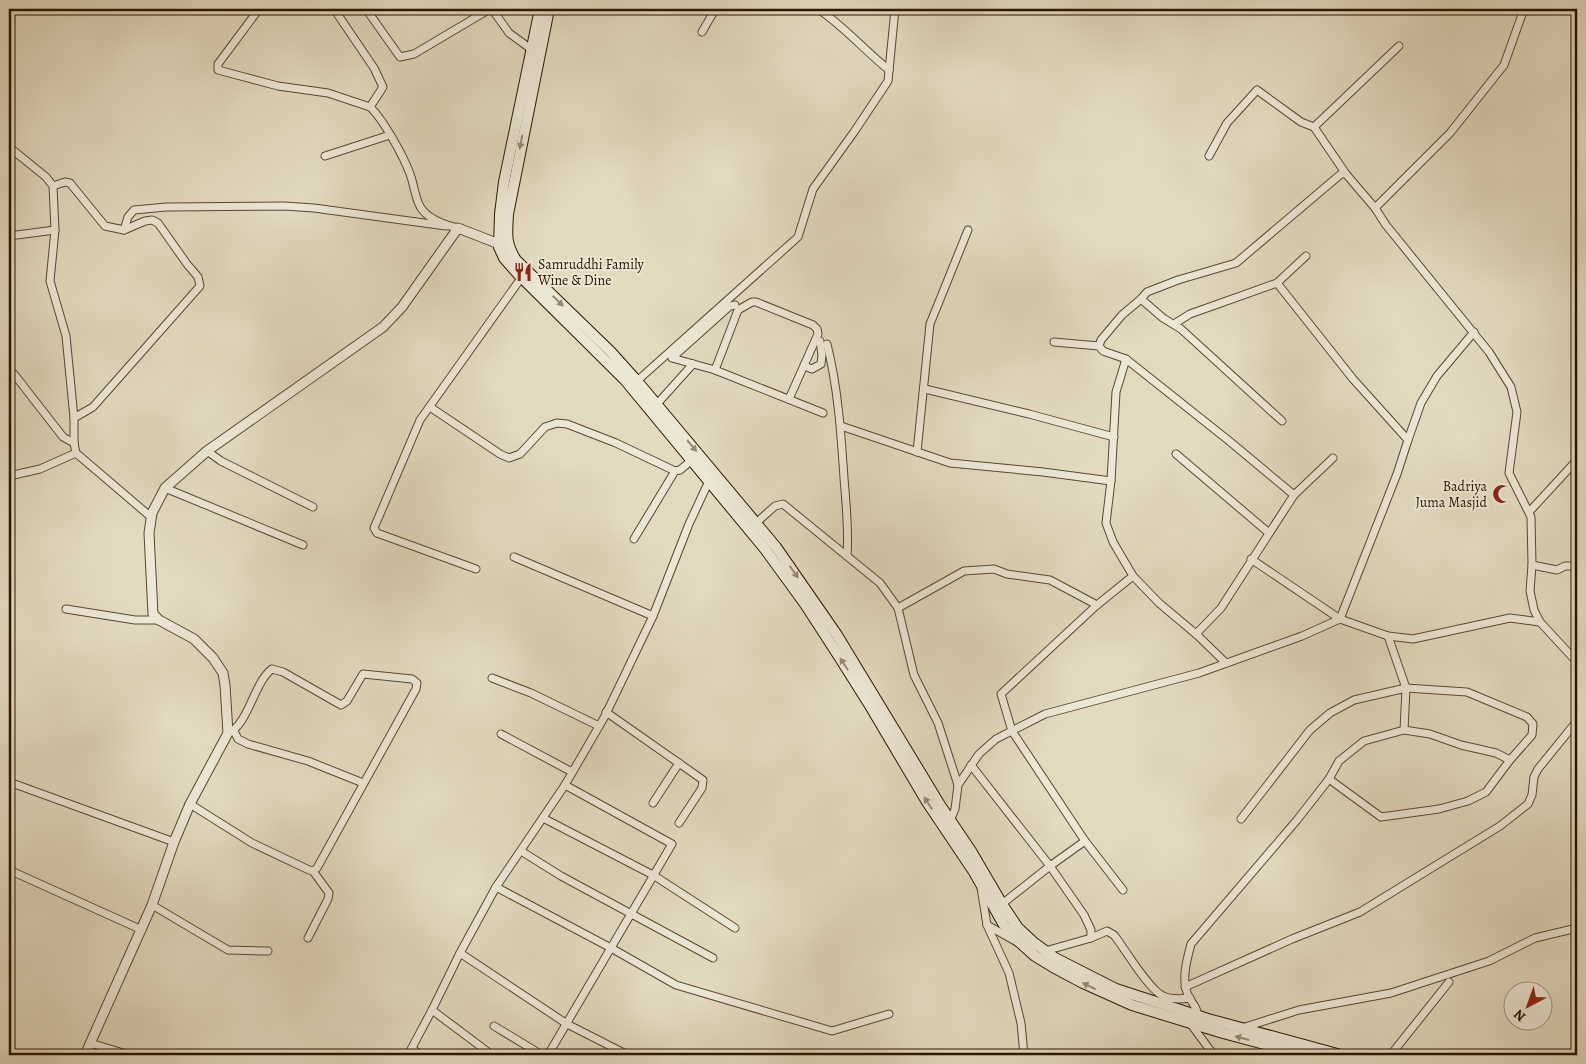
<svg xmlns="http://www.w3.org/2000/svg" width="1586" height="1064" font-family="Alegreya,serif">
  <rect width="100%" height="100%" fill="#e2d9bf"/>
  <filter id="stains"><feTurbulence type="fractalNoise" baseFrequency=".004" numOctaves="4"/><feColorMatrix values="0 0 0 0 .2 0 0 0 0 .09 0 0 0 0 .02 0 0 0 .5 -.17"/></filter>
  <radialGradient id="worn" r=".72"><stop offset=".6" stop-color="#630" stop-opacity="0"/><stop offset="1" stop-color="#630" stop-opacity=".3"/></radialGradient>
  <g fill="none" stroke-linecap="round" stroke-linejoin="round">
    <g stroke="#594630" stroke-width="9">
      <g id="minor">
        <path d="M259,9L218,64V70L278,86L328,93L370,107"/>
        <path d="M334,9L374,68L383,87L370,107C383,119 404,157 410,174C414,184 415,199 421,208C429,220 445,225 458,228"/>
        <path d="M366,9L400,57L414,54L490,9"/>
        <path d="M492,9L509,33L531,49"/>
        <path d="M818,9C844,26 865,51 889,70"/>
        <path d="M702,32L713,13L712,9"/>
        <path d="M1314,127L1346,174"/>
        <path d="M9,147L46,177L53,186L55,230L50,281L66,336L74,418V443L76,453L40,469L9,476"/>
        <path d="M325,156L390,135"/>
        <path d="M1209,156L1227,123L1257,90L1301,122L1314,127L1399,46"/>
        <path d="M53,186L65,182L70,183L105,226L124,230L145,221L152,220L158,223L187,264L198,277L200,286L93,407L74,418"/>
        <path d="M1375,208L1450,133L1504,65L1524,9"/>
        <path d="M124,230L128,217L134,210L166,207L284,206L314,208L446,226"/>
        <path d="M9,236L55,230"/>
        <path d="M1141,299L1163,318L1181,329L1282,421"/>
        <path d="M735,305L730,306L672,358L715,370L823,413"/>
        <path d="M1174,324L1190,314L1277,283L1306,256"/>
        <path d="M1054,342L1099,346L1103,351L1126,359L1228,440L1294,495"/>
        <path d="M827,344C838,388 841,433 844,478C846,504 849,530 847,556"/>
        <path d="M1099,346L1101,340L1122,315L1141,299L1147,292L1178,280L1236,263L1341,174H1346L1375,208L1386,225L1489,352L1511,387L1517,412L1509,473L1531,517L1532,565L1530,591L1534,610L1540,622"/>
        <path d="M1126,359L1116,392L1111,481L1106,523L1113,542L1133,576L1159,603L1196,634L1226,663"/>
        <path d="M804,366L812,369L821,364L822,355L820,341"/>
        <path d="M715,370L738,310L752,302H756L813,325L817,329L818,334L789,399"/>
        <path d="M14,374L63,437L74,443"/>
        <path d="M637,381L798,237L813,189L854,132L888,81L895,9"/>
        <path d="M925,389L1029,414L1114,437"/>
        <path d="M657,404L693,364"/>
        <path d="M430,407L500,454L509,458L520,454L545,427L557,423L567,424L616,443L675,471L680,470L692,460"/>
        <path d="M841,426L950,463L1043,472L1111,481"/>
        <path d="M1408,440L1421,403L1437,376L1474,332"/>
        <path d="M207,451L221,461L313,507"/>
        <path d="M917,452L930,324L968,230"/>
        <path d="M76,453L151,517"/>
        <path d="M1176,454L1269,533"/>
        <path d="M165,488L303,545"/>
        <path d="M1529,512L1577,460"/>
        <path d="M756,523L775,506L783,504L880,583L898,608L914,675L938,723L958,785"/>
        <path d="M634,539L675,471"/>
        <path d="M514,557L653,616"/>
        <path d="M1251,559L1340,619L1397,474L1408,440L1353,379L1277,283"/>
        <path d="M1532,565L1557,570L1565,566H1577"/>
        <path d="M476,569L377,533L374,528L420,420L524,274"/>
        <path d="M898,608L964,571L994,569L1007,574L1050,580L1097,605"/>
        <path d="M66,609L135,620H159"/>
        <path d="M1196,634L1221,608L1294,495L1333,458"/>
        <path d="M492,678L531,693L599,726"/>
        <path d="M606,712L703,780L702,788L679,823"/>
        <path d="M1404,730L1430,734L1461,745L1496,753L1510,760"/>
        <path d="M234,731L238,739L248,744L308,761L363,783"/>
        <path d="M501,734L572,772"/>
        <path d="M971,765L1050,866L1084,915L1091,930V938L1045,951"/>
        <path d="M9,782L174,842"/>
        <path d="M653,803L679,763"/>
        <path d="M190,804L252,843L309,870L313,871L317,868L416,689L417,683L412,679L363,674L347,701L341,705L283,672L272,669C254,682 248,726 228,733"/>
        <path d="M543,818L653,875L735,928"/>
        <path d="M1241,819L1310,730L1330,713L1354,700L1406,688L1467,692L1527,717L1533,724L1532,735L1510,760L1486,792L1468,801L1439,809L1381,817L1329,779"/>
        <path d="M950,821L955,809L958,785L979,754L996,739L1045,714L1199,673L1302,636L1340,619L1388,636L1413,639L1510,618L1540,622L1577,662"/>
        <path d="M521,851L561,876L713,958"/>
        <path d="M9,870L142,930"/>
        <path d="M496,887L611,948L676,985L832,1031L889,1014"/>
        <path d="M981,888L987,925L1009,973L1021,1023L1024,1055"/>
        <path d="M1123,890L1085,841L1012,731L1001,694L1097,605L1133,576"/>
        <path d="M1002,904L1050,866L1085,841"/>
        <path d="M152,905L228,950L268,951"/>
        <path d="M987,925L1017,942"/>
        <path d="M308,938L328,899L329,893L313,871"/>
        <path d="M1091,938L1107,931L1114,935C1125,949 1149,990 1163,996C1171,1000 1181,999 1190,998"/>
        <path d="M460,953L567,1024L628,1055"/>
        <path d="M1185,987L1292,939L1360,912L1500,826L1528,804L1532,795L1534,777L1538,769L1577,721"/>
        <path d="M432,1010L492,1055"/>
        <path d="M1198,1016C1196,1003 1192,1005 1188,995C1181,980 1187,959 1191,944L1297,820L1329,779L1339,761L1364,741L1404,730L1406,688L1388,636"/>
        <path d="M1190,1023L1210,1050L1215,1055"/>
        <path d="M494,1026L542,1055"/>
        <path d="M1242,1028L1299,1010L1391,993L1489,961L1535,938L1577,928"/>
        <path d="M90,1043L130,1055"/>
        <path d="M413,1049L420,1055"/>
        <path d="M408,1055L432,1010L460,953L496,887L565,785L605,716L653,616L689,524L709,481"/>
        <path d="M548,1055L672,844L565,785"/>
        <path d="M1393,1055V1052L1449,982"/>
      </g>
    </g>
    <g stroke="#594630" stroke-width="11">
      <path id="tertiary" d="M85,1055L152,905L174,842L190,804L228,733L225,685L223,673L213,658L194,639L159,620L153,614L149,533L152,513L165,488L207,451L383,327L402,307L458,228L499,244L505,243"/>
    </g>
    <g stroke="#2b1500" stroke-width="12">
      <g id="secondary">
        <path d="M540,9L504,182L500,214L499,247L504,258L518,274L625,380L765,549L805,604L840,658L869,704L927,802L974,872L1004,925L1016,939L1035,956L1053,967L1083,983L1132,1005L1223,1033L1306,1055"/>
        <path d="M549,9L508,214C507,234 505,243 516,260L611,352L637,381L776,547L837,635L940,805L971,851L1002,904L1018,928L1033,942L1055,958L1116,989L1208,1019L1341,1055"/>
      </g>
    </g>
    <use href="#minor" stroke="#ece6d5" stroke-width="7"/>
    <use href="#tertiary" stroke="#ece6d5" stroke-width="9"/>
    <use href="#secondary" stroke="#ece6d5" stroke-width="10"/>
  </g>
  <defs><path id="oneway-solid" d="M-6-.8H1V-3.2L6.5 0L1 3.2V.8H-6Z" transform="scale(1.25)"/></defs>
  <g fill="#958875">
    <use href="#oneway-solid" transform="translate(521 142) rotate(101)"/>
    <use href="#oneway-solid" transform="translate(558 301) rotate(44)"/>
    <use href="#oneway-solid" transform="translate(692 446) rotate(50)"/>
    <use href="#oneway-solid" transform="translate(794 572) rotate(55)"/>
    <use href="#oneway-solid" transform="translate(844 664) rotate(-123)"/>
    <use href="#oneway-solid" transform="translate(928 803) rotate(-123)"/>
    <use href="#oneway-solid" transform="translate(1089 986) rotate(-154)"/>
    <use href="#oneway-solid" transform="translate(1242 1038) rotate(-165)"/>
  </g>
  <defs>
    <g id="restaurant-bare" transform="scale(1.5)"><path d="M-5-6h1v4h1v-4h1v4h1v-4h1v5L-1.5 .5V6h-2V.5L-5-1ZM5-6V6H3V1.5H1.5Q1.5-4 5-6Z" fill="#8f2418" stroke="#ece6d5" stroke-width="2.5" paint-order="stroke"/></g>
    <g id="mosque-bare" transform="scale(1.5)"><path d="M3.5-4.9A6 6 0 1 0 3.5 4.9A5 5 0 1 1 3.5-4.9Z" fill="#8f2418" stroke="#ece6d5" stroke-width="2.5" paint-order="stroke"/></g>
  </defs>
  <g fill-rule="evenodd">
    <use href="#restaurant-bare" x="523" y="272"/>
    <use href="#mosque-bare" x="1502" y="494"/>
  </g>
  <g text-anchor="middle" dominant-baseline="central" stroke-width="4" stroke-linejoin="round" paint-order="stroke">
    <g font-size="14" fill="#2b1500" stroke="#ece6d5" text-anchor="start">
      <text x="538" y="264">Samruddhi Family<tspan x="538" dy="16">Wine &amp; Dine</tspan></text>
      <text x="1487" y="486" text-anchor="end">Badriya<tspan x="1487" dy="16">Juma Masjid</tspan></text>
    </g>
  </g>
  <rect width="1586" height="1064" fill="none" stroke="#e2d9bf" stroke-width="30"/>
  <rect x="10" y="10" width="1566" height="1044" fill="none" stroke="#2b1500" stroke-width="2.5"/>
  <rect x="15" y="15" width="1556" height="1034" fill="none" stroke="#2b1500"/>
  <g transform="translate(1528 1006) rotate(221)"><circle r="24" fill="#ece6d5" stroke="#9f9280"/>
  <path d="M0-4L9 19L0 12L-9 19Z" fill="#8f2418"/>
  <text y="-8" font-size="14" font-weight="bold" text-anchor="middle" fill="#2b1500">N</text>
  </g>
  <rect width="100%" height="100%" filter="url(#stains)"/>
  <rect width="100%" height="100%" fill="url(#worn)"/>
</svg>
